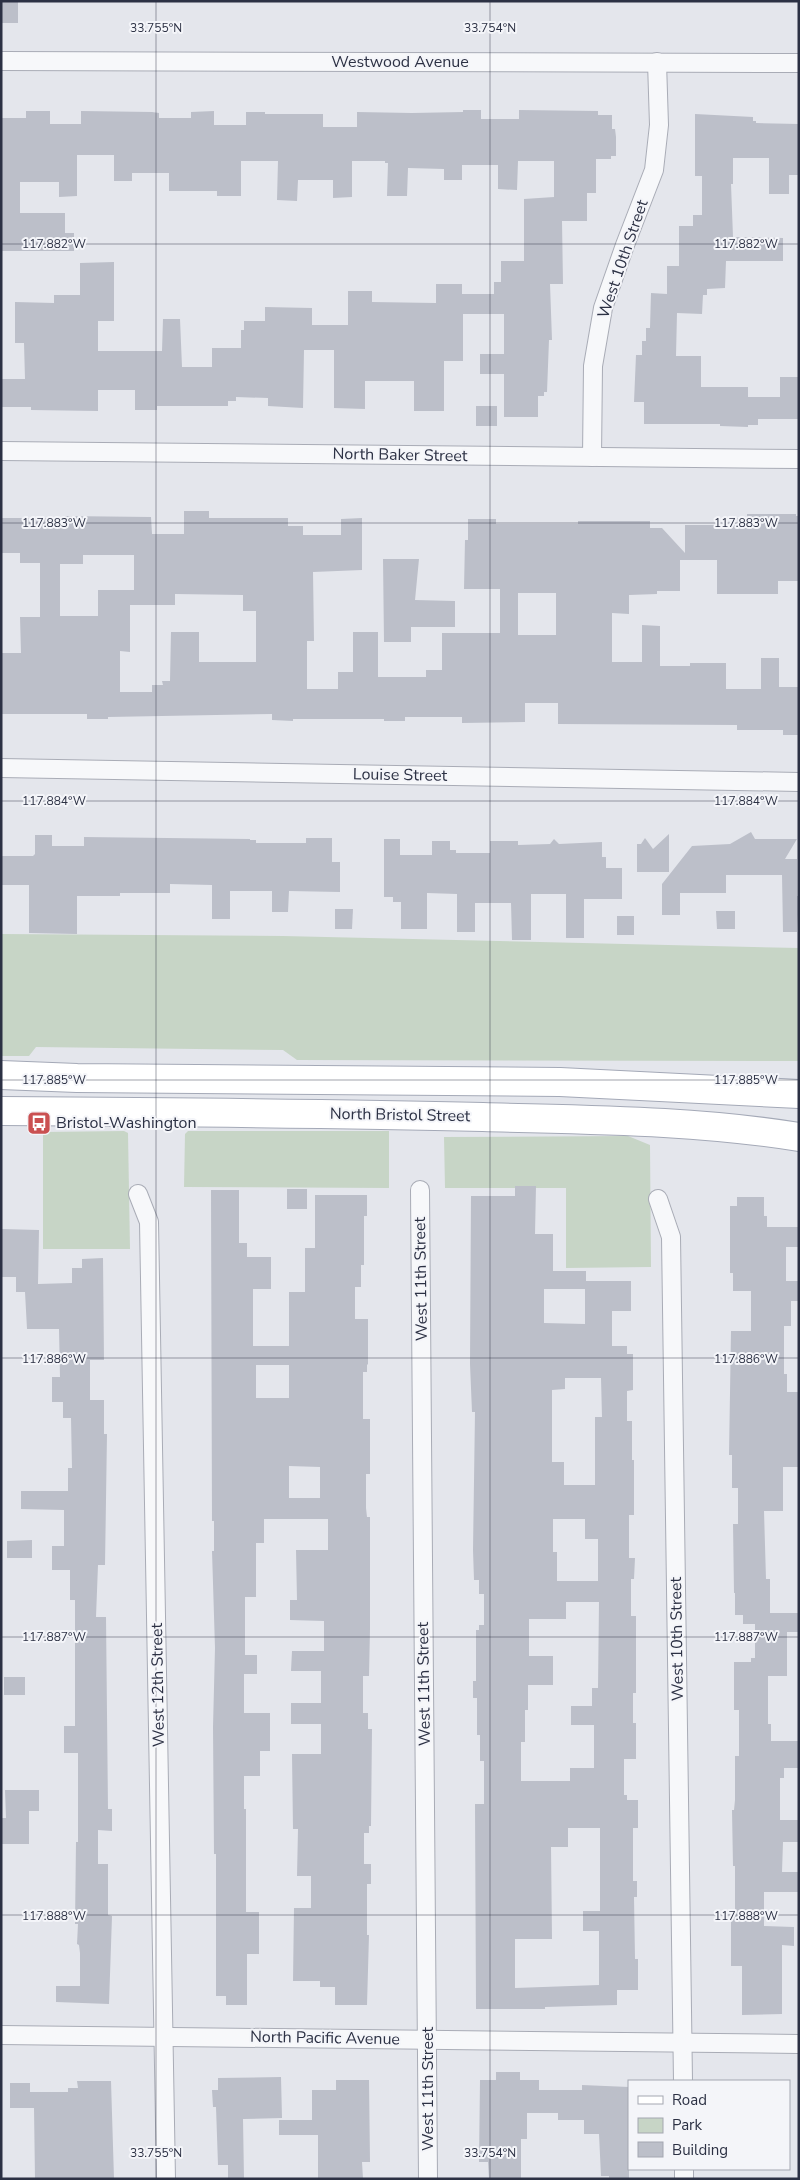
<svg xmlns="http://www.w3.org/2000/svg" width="800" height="2180" font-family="'Nunito Sans',sans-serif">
  <rect width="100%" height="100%" fill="#e4e6ec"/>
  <g fill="#c7d5c6">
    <path d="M1,934L283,936L799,948V1061L297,1060L283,1050L36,1047L29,1056H1Z"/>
    <path d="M124,1131L128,1133L130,1249H43V1132Z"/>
    <path d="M188,1131H389V1188L184,1187L185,1134Z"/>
    <path d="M628,1136L650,1145L651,1267L566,1268V1188H445L444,1137Z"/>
  </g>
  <g fill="#bcbfc9" fill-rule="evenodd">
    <rect x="1" y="1" width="17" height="22"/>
    <path d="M463,110H481V119H519V110L598,111V115H612V129H615L616,137V156H611V159H596V193H587V221H562L563,284H550L552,340H549L547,392H544V396H538V417H504V374H480V354H504V314H463V361H444V411H414V381H365V409L334,408V350H304L303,408L268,406V398L236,397V401H228V406H157V410H135V390H98V411L31,410V407H1V379H25L24,343H15V302L54,303V295H80V263L114,262V321H98V351H162L163,319H180L182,367H212V348H241V330H244V321H265V307L312,308V325H348V291H372V302L436,303V284H462V294H494V282H501V261H524V199L554,197V161H518L517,190L498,189V165H462V180H444V169L408,168L407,196H387L388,163H385V161H352V197L333,198V180H298L297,201L277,200L278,161H241V196H217V191H169V173H132V181H114V155H77V196L59,197V182H20V213H65V233H74V251H1V118H26V111H50V124H81V111L152,112L159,113V118H191V112L214,111V125H246V112H265V114H323V127H357V112L412,113L463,112Z"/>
    <path d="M695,114L753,117V121H756V123L799,124V175H789V194H769V158H733V184H731L733,237L783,238V261H726L725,288L707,289V295H703L702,314L677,313L676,356H701V387H748V397H780V377H799V419H758V425H748V427L720,426V424H644V402H634L636,355H642V341H646V328H650L651,293L667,294V266H679V226H693V215H702V176H695Z"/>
    <rect x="476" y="406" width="21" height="20"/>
    <path d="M184,511H209V518H288V526H303V535H341V519L362,518V570L313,572L314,641H307V689H338V672H353V632H378V677H426V670H442V633H500V589H464L465,540H468V519H496V524H578V521H650V528H662L685,553V525H737V518H747V514H796V516H799V581H778V594H717V560H680V591H657V594L629,595V614L612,613V662H642V625L660,626V666H690V663H726V689H761V658H779V687H799V735H783V730H737V725L558,724V703H525V722L462,723V717H405V721H384V719H293V721L272,720V714L108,717V719H87V714H1V653H21L20,617H40V563H20V553H1V518H64V516L151,517L152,534H184ZM83,555H134V590H98V616H60V564H83ZM518,593H556V635H518ZM175,594L243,595V611H256V662H199V632H171L170,681H162L163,685H152V692H120V651L130,652V605H175Z"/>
    <path d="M383,559H419L415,600L455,601V627H411V642H384Z"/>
    <path d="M751,832L755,839H797L785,859H797V896H799L797,932H783L782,875H726V893H680V915H662V884L692,846L730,844Z"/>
    <path d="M669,834V872H637V844H641L645,838L653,849Z"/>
    <path d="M35,835H52V846H84V837L250,839V840H256V843H306V838H332V862H340V892L289,891L288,912H272V891H230V919H212V885L170,884V893H120V896H77V934L29,933V885H1V856H33L35,854Z"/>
    <path d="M384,839H400V855H432V841H450V850H456V853H490V841H518V845L550,844L554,839L559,844L602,842V857H606V868H622V899H584V938H566V894H531V940H512L511,903H475V932H457V894L427,893V929H401V902H393V897H384Z"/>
    <path d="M335,909H353L352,929H335Z"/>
    <path d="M716,911H735V929H717Z"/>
    <rect x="617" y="916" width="17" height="19"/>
    <path d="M515,1186H536L535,1234H553V1271H586V1281H631V1311H612V1346H627V1354H633V1390L627,1391V1421H632V1460H634V1515H629V1558H635L634,1579H631V1616H636V1693H633V1723H636V1759H624V1795H627V1800H638V1828H633V1881H637V1897H634L635,1959H638V1990H617V2005L545,2007V2009H476L475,1804H484V1761H480V1735H477V1698H473V1681H476V1630H479V1625H484V1594H479V1580H474L473,1550L475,1412H472L470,1364L471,1196H515ZM544,1289H585V1324L544,1323ZM565,1378H601L602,1417H595V1485H564V1462H552V1390L565,1389ZM553,1519H585V1539H598V1581H557V1552H553ZM566,1602H599L598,1688H592V1706H571V1725H594V1768H570V1781H521V1742H525V1710H528V1685H553V1656H529V1619H566ZM568,1828H600V1911H583V1931H599V1985L515,1988V1939H552L551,1847H568Z"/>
    <rect x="287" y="1189" width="20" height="20"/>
    <path d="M211,1190H239V1243H247V1257H271V1289H253V1346H289V1292H305V1248H315V1195H367V1216H364V1265H361V1287H355V1319H368V1364L367,1365V1372H363V1419H370V1474H366V1508L367,1517H370V1629L369,1676H363V1713H368V1729H372L371,1826H369V1833H364V1864H371V1884H367V1935H369L367,2005H335V1987H320V1981H293L294,1908H311V1876H297L298,1829H293L292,1754H321V1724H291V1703H321V1671H291L292,1651H324V1621L290,1620V1600H297L296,1550H328V1519H264V1543H256V1597H245V1655H257V1674H244V1713H270V1751H260V1776H244V1809H246V1912H259V1954H247V2005H226V1996H216V1854H214L213,1727L215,1648L212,1551H214V1521H212ZM256,1365H289V1398H256ZM289,1466L320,1467V1498H289Z"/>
    <path d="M737,1197H764V1216H767V1227H798V1247H786V1281H798V1301H791V1326H784V1374H787V1392H799V1467H783V1511H764L766,1579H770V1613H799V1632H787V1676H768V1724H771V1741H799L798,1768H784V1778H780V1820H799V1842H783L782,1872H799V1892H764V1926L794,1927V1946L782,1945V2014L742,2015V1966H731V1912H735V1866H733L732,1810H734L735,1800V1756H739V1710H734V1662H751V1658H755V1624H743V1615H735V1593H734L733,1524H738V1488H732V1455H729L731,1331H751V1291H733V1273H730V1206H737Z"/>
    <path d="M1,1229L39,1230L38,1284L72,1283V1268H82V1259L103,1258L104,1360H90V1400H104V1434H107L105,1565H98L96,1617H106L108,1809H112V1831L98,1830V1864H108V1915L112,1916L109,2004L56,2002V1986H80V1953L79,1945L77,1944L78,1924H75L76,1842H78V1753H64V1726H75V1600H70V1570H52V1546H64V1510L21,1509V1491H68V1468H72L71,1418H63V1402H52V1377H60L59,1329H27L25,1292H16V1277H1Z"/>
    <path d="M32,1540V1558H7V1541Z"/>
    <rect x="4" y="1677" width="21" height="18"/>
    <path d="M5,1790H39V1811H29V1844H1V1818H6Z"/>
    <path d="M496,2072H520V2080H539V2090H582V2085L629,2087V2179H609V2176H601L599,2134H584V2120H558V2113H527V2139H521V2179H489L488,2162H479L480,2080H496Z"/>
    <path d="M281,2077L282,2118L243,2119L244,2179H228V2165H218L216,2107H213L212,2090H218V2078Z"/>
    <path d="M336,2080H369L370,2162H362L363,2179H318V2135H279V2120H312V2090H336Z"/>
    <path d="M77,2081H111L114,2179H35L34,2108H10V2083H30V2092H68V2088H78Z"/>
  </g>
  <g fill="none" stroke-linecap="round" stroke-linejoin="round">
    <g stroke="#a9acb6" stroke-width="20">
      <g id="street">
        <path d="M1,61L799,63"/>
        <path d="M1,451L799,459"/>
        <path d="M592,457L593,366L603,308L625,245L654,170L659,125L657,62"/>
        <path d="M1,768L799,782"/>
        <path d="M420,1190L428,2179"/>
        <path d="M138,1194L149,1222L166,2179"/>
        <path d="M658,1199L671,1237L683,2081"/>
        <path d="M1,2035L799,2044"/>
        <path d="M684,2169V2179"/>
      </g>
    </g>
    <g stroke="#a4a9b7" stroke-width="30">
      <g id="primary">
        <path d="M1,1075L77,1078L560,1082L799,1094"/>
        <path d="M1,1111C162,1112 322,1113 483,1117C589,1120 693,1120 799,1137"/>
      </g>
    </g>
    <use href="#street" stroke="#f7f8fa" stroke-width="18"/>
    <use href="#primary" stroke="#fff" stroke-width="28"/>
  </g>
  <path fill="none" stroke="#2c3144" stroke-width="1" stroke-opacity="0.45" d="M156,1V2179M490,1V2179M1,244H799M1,523H799M1,801H799M1,1080H799M1,1358H799M1,1637H799M1,1915H799"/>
  <defs>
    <g id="bus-square" transform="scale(1.25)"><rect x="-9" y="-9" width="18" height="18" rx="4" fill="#ca5051" stroke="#f4f5f9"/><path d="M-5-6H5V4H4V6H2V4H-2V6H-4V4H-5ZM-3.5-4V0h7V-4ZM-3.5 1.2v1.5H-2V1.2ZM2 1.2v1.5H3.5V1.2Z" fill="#fff"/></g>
  </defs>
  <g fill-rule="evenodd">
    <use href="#bus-square" x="39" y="1123"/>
  </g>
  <g text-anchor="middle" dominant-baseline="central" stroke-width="4" stroke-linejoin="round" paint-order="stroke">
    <g font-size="16" fill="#2c3144" stroke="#f4f5f9">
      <text x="400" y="62">Westwood Avenue</text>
      <text transform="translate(623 259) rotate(-71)">West 10th Street</text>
      <text transform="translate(400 455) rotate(1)">North Baker Street</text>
      <text transform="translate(400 775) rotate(1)">Louise Street</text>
      <text transform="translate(400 1115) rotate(1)">North Bristol Street</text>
      <text transform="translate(421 1279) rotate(-91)">West 11th Street</text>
      <text transform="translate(677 1639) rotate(-91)">West 10th Street</text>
      <text transform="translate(424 1684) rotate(-91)">West 11th Street</text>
      <text transform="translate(158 1685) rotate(-91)">West 12th Street</text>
      <text transform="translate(325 2038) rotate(1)">North Pacific Avenue</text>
      <text transform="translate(428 2089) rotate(-90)">West 11th Street</text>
    </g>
    <g font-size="16" fill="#2c3144" stroke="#f4f5f9" text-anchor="start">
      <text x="56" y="1123">Bristol-Washington</text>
    </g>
  </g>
  <g font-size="12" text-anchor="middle" fill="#2c3144" stroke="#f4f5f9" stroke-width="4" stroke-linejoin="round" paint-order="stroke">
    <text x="156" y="32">33.755°N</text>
    <text x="490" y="32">33.754°N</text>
    <text x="746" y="248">117.882°W</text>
    <text x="54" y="248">117.882°W</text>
    <text x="746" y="527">117.883°W</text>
    <text x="54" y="527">117.883°W</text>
    <text x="746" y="805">117.884°W</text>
    <text x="54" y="805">117.884°W</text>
    <text x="746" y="1084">117.885°W</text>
    <text x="54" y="1084">117.885°W</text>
    <text x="54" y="1363">117.886°W</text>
    <text x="746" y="1363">117.886°W</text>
    <text x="54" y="1641">117.887°W</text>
    <text x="746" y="1641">117.887°W</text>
    <text x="54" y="1920">117.888°W</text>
    <text x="746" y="1920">117.888°W</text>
    <text x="156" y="2157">33.755°N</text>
    <text x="490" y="2157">33.754°N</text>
  </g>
  <rect width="800" height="2180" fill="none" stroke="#2c3144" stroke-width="5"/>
  <rect x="628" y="2080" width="162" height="90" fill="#f4f5f9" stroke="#a4a7b1"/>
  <rect x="638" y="2096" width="25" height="8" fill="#ffffff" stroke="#a4a7b1"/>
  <text x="672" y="2105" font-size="15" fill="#2c3144">Road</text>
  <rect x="638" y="2118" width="25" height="15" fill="#c7d5c6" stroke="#a4a7b1"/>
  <text x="672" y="2130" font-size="15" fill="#2c3144">Park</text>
  <rect x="638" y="2142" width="25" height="15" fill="#bcbfc9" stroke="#a4a7b1"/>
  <text x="672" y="2155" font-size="15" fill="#2c3144">Building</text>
</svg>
